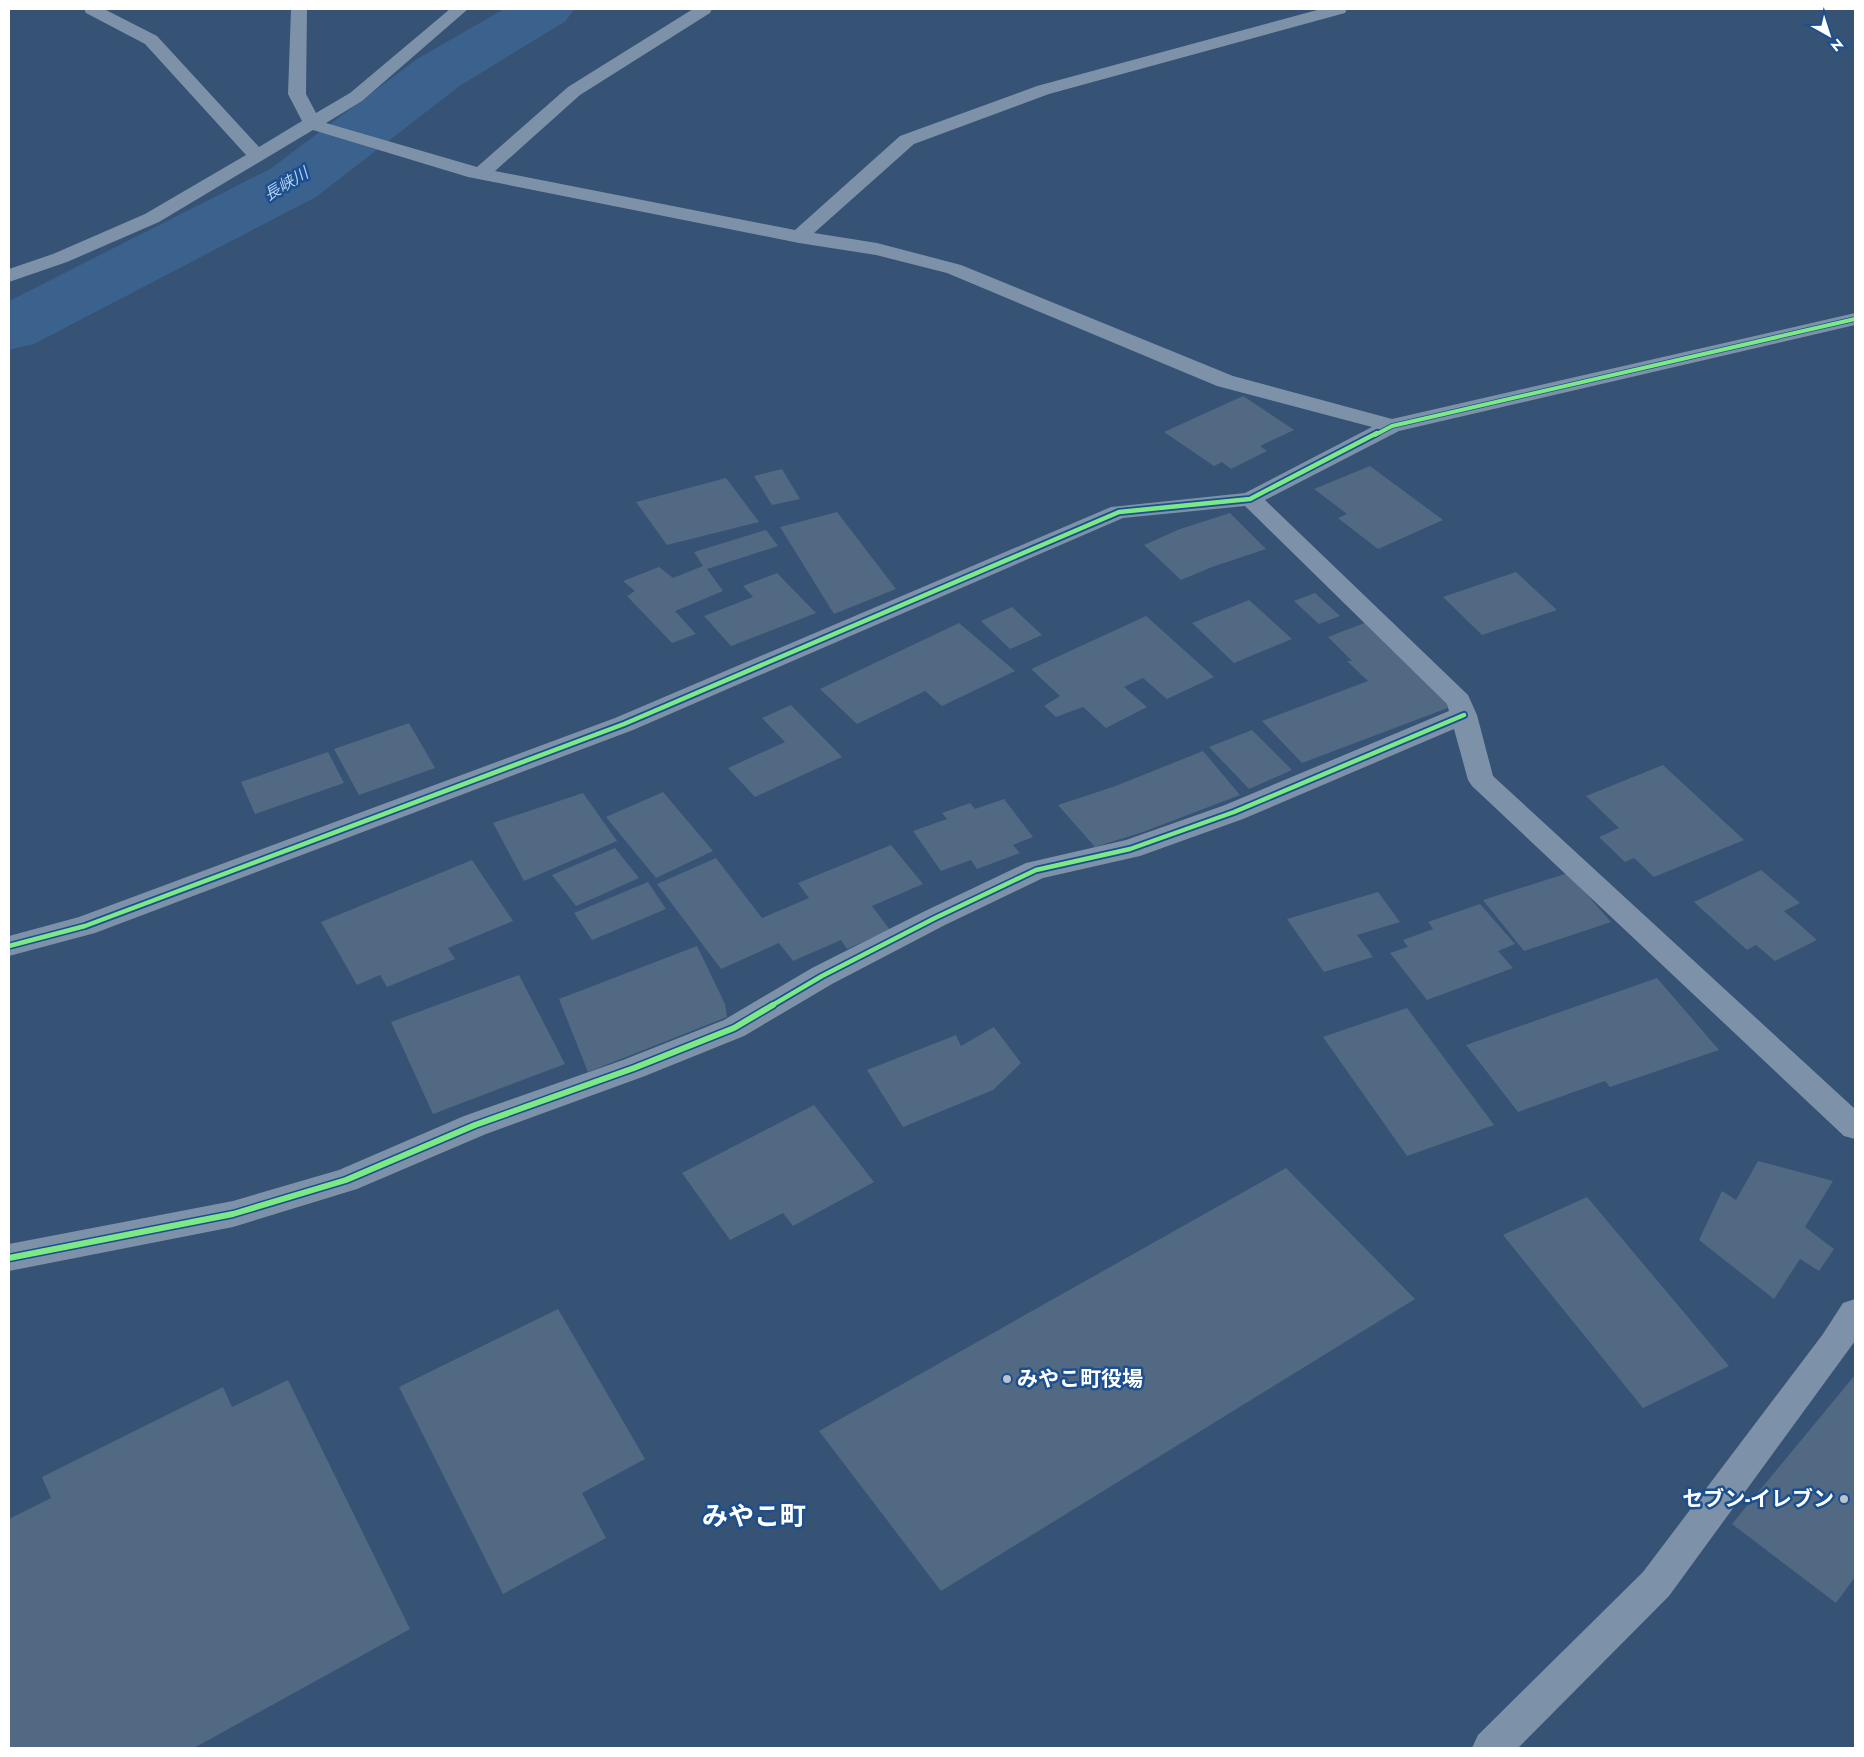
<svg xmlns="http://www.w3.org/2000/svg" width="1864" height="1757" font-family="Jost,'Noto Sans JP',sans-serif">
  <rect width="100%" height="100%" fill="#365274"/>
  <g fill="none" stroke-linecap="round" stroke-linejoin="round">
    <path fill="#3b618d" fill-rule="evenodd" d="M504,9H574L566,21L461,85L316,197L34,344L9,350V301L270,169L417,59Z"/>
  </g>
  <g fill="#526984">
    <path d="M1243,396L1294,430L1260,446L1267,451L1231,469L1222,462L1214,466L1164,432Z"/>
    <path d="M1370,466L1443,520L1378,549L1338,518L1347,514L1314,489Z"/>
    <path d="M782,469L800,499L772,505L754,476Z"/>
    <path d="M726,478L759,522L667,545L636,502Z"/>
    <path d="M837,512L896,589L834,614L780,527Z"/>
    <path d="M1230,513L1266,549L1212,567L1181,580L1144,545L1180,529Z"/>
    <path d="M766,530L778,546L707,569L723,591L675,611L696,634L672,643L627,596L635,591L623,581L659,567L673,578L703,566L694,552Z"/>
    <path d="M1516,572L1557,610L1482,635L1443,597Z"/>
    <path d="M777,573L816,613L731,646L704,616L753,597L743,586Z"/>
    <path d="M1315,593L1340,616L1319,624L1294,601Z"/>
    <path d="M1249,600L1292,639L1234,663L1192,623Z"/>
    <path d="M1012,607L1042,635L1010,649L981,621Z"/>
    <path d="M1146,616L1214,677L1167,699L1143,678L1124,687L1147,707L1106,728L1083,707L1056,717L1044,706L1060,696L1031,669Z"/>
    <path d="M1367,622L1453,706L1302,763L1262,721L1368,681L1347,661H1352L1328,637Z"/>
    <path d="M959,623L1015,671L942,706L925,691L857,724L820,689Z"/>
    <path d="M791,705L842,757L755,797L728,768L785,742L762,718Z"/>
    <path d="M409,723L435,768L359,795L334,749Z"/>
    <path d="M1252,730L1292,770L1249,789L1209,747Z"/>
    <path d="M1203,751L1240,795L1143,832L1095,847L1058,805L1113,787Z"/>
    <path d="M328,752L344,783L255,814L241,782Z"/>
    <path d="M1663,765L1744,840L1654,877L1634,858L1625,862L1599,837L1619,828L1586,796Z"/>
    <path d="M663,792L713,851L656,878L606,817Z"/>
    <path d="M583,793L617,841L524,881L493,823Z"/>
    <path d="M1004,799L1033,837L1013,845L1020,853L977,869L971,860L941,871L913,831L947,819L942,813L970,803L975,809Z"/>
    <path d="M891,845L923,884L872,906L890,930L847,949L841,940L793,961L779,943L721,969L657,884L716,858L762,918L809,898L798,883Z"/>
    <path d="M615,848L639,878L576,906L552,875Z"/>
    <path d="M472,860L513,921L448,948L455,959L387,987L380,975L357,985L321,922Z"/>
    <path d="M1761,870L1800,903L1784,911L1817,940L1775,961L1756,945L1747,950L1694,902Z"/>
    <path d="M1568,873L1611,922L1524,951L1483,900Z"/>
    <path d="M648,882L666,909L592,940L574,913Z"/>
    <path d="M1378,892L1400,922L1357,935L1373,957L1324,972L1287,919Z"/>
    <path d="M1480,904L1515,944L1498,951L1513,968L1427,1000L1390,953L1408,947L1403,940L1433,929L1428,922Z"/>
    <path d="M697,946L725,1004L727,1017L588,1072L559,999Z"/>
    <path d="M519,975L565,1064L433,1114L391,1022Z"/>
    <path d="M1657,978L1719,1050L1610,1087L1605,1081L1518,1112L1466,1045Z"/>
    <path d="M1407,1008L1494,1125L1407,1156L1323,1037Z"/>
    <path d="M994,1027L1021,1063L993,1090L903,1127L867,1070L956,1035L961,1046Z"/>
    <path d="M814,1105L874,1182L793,1226L783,1213L730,1240L682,1173Z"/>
    <path d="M1758,1161L1833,1181L1805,1227L1834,1249L1819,1271L1800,1259L1774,1299L1699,1240L1722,1191L1736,1200Z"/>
    <path d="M1286,1168L1415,1299L941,1591L819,1431Z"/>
    <path d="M1587,1197L1729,1366L1643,1408L1503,1235Z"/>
    <path d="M558,1309L645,1459L582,1493L606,1538L503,1594L399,1387Z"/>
    <path d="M1855,1375V1577L1836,1603L1732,1524Z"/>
    <path d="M288,1380L410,1629L194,1748H9V1519L51,1498L42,1477L223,1387L232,1407Z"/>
  </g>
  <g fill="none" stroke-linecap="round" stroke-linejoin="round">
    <g fill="#7d92a8" fill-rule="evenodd">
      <path d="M84,9H104L157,36L259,147L302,121L288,94L291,9H307L306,94L316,113L350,93L450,9H468L362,101L326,123L477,167L568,87L693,9H712L710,13L580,95L495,171L795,230L900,136L1037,86L1321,9H1347L1345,13L1049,94L914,144L814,233L877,243L961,265L1233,376L1392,419L1855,313V325L1399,431L1265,500L1468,695L1477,715L1493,776L1855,1109V1139L1844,1136L1472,786L1468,780L1454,729L1243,819L1140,856L1043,878L945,925L832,984L744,1036L645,1076L486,1134L357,1189L233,1227L9,1271V1244L233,1201L339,1170L464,1116L623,1060L724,1020L812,968L925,911L1026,863L1126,840L1225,805L1449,711L1447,704L1245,506L1123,518L633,730L95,933L9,956V936L79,917L615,718L1111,507L1245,493L1372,427L1217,386L947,273L876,255L799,243L468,177L313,130L159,222L67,262L9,282V269L53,254L145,214L246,155L145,44L86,13Z"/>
      <path d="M1855,1299V1341L1669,1596L1518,1748H1472L1478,1735L1643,1572L1823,1334L1843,1303Z"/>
    </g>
    <g stroke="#1b4f8f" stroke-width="5.5">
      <path id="cycleway-far2" d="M1375,435L1392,426L1855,319"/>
    </g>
    <g stroke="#1b4f8f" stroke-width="8">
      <g id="cycleway-far1">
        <path d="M9,946L85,926L624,724L1119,512L1250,499L1377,433"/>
        <path d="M771,1006L822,976L935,918L1036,870L1130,849L1234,812L1464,715"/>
      </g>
    </g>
    <g stroke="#1b4f8f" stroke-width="9">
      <path id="cycleway" d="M9,1258L233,1214L346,1180L475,1125L634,1068L734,1028L773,1005"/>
    </g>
    <use href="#cycleway-far2" stroke="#7ce984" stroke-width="4"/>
    <use href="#cycleway-far1" stroke="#7ce984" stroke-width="4.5"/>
    <use href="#cycleway" stroke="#7ce984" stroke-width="6"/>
  </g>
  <g fill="#b9c2ce" stroke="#1b4f8f" stroke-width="2">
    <circle cx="1007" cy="1379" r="5"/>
    <circle cx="1844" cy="1499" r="5"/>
  </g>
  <g text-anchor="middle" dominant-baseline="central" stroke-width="5" stroke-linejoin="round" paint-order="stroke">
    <g font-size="16" font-style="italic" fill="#b5d3f5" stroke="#1b4f8f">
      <text transform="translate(286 184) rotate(-31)">長峡川</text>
    </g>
    <g font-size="21" font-weight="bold" fill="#fff" stroke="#1b4f8f" text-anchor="start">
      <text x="1017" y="1379">みやこ町役場</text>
      <text x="1834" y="1499" text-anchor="end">セブン-イレブン</text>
    </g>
    <g font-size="26" font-weight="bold" fill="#fff" stroke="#1b4f8f">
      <text x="754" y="1516">みやこ町</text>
    </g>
  </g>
  <rect width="1864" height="1757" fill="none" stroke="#ffffff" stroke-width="20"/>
  <g transform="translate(1829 35) rotate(141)" stroke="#1b4f8f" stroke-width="4" paint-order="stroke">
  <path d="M0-4L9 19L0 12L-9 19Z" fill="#ffffff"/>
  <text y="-8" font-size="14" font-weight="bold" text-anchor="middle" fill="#ffffff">N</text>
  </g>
</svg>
